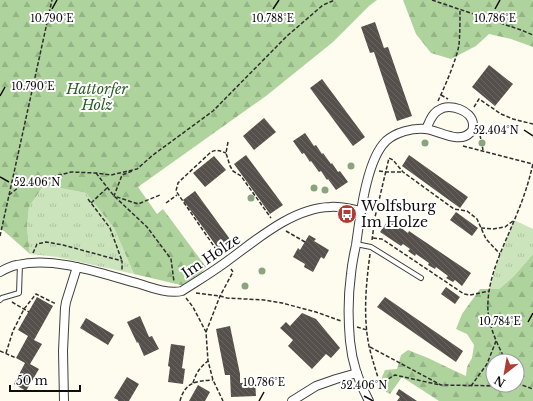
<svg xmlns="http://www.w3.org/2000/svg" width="533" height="401" font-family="'Libre Baskerville',serif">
  <defs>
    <pattern id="grass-tufts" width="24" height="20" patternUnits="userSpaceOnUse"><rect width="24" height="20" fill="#cce4bc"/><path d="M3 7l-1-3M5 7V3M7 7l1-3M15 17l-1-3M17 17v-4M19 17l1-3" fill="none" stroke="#aec2a0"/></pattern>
    <pattern id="forest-firs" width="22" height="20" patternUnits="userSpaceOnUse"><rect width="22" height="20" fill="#afd39d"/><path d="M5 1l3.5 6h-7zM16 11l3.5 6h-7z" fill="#95b486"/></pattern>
    <pattern id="building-back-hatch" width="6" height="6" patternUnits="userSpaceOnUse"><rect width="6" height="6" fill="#55504b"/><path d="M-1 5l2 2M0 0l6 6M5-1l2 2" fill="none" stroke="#686460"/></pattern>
  </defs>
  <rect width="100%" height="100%" fill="#fdfcef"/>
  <g fill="url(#grass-tufts)">
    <path d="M44,185L86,193L114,228L134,274L57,257L30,254L27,227L29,207Z"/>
    <path d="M514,220L533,229V254L514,276L499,289L489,291L495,269Z"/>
  </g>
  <g fill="url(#forest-firs)" fill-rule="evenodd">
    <path d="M0,0H377L369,6L333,42L266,96L138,187L157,214L163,209L206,267L197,278L185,286L134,274L114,228L86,193L44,185L29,207L27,227L30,254L4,231L0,229Z"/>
    <path d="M403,0H533V47L511,39L489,34L476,46L451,59L431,53L416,34Z"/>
    <path d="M533,254V401H439L402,377L390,394L378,387L385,370L397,369L401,355L408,350L428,358L453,370L466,376L467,367L472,358L474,345L467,334L456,329L462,314L480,289H499L514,276ZM493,361H517V385H493Z"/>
  </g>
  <g fill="url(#building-back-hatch)">
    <path d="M375,22L384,48L388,47L412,116L397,121L374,52L370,53L361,27Z"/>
    <path d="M489,65L513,84L495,106L472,87Z"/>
    <path d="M322,79L365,137L353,146L310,88Z"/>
    <path d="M264,118L276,132L254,150L243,136Z"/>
    <path d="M305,133L314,146L316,145L322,154L323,153L331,164L332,163L338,172L340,171L348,182L336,190L328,179L327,180L321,171L319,172L311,161L310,162L304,153L302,154L293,141Z"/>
    <path d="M246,155L283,205L270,214L234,164Z"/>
    <path d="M409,155L468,197L460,208L402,166Z"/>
    <path d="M214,156L226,170L205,187L193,173Z"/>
    <path d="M195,191L232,242L220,251L183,200Z"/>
    <path d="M456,212L478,228L472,236L450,220Z"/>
    <path d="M389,219L408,233L409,231L471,273L462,286L455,280L453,282L446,278L448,276L436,267L435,269L428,265L429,263L416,254L415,256L408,251L410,249L403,244L401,246L380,232Z"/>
    <path d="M309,235L316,239L314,241L329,250L324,259L321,257L313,272L304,267L305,264L293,257L298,248L300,250Z"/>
    <path d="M446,287L460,297L455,304L441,294Z"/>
    <path d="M37,297L53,306L34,340L42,344L30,364L39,369L26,391L14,384L25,363L16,358L28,336L18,330Z"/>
    <path d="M385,297L463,351L456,362L377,307Z"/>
    <path d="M302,313L316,319L340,348L331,358L326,354L312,369L288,346L293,340L280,328L286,322L290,326Z"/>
    <path d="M140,316L149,337L152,336L159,349L144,356L138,342L137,343L127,322Z"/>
    <path d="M86,318L114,335L108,345L80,328Z"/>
    <path d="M230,326L240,374V383L255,382L256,396L231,397L230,375H225L216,329Z"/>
    <path d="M171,344L185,346L182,368L185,369L183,384L168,382L170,367L168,366Z"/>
    <path d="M127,377L139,384L129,401H118V400L114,398Z"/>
    <path d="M198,385L210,392L205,401H189Z"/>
    <path d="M399,389L417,401H397L400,397L396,394Z"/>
  </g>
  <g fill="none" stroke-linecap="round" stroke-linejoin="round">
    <g stroke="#404040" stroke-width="6">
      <g id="service">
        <path d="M356,244L371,247L421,278"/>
        <path d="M0,300L2,298L19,293L20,264"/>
      </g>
    </g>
    <g stroke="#404040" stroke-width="10">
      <g id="minor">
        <path d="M0,272C5,269 11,266 17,265C56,256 102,274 140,284C152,288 169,294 182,291C196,282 211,273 226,262C255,241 292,208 330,207C340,206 351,209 361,211"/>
        <path d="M64,401L63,351L65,308L66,302L77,267"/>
        <path d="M292,401L316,386L336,379L357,373"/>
        <path d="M369,401C359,383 352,362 350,341C348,319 348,296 351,274C352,264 354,254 356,245C360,218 366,160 386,141C396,132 412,128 425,129C439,130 459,145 471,132C473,130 473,127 473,124C472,110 449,103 439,110C432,113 429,123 426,129"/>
      </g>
    </g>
    <g stroke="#2f2f2f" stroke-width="1.5" stroke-dasharray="4 2" stroke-linecap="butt">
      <path d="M432,0L521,30L533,35"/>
      <path d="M441,95L448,99"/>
      <path d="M438,101C445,86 456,61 459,45C460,33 460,21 460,10"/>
      <path d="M474,107L479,99L501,114L513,119L533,124"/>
      <path d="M480,135L483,150"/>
      <path d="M228,142L226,153L230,166L233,171L241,176L271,218"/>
      <path d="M463,146L533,164"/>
      <path d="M132,171L122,175L114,196L138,204L160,195"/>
      <path d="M379,171L386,172H403"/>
      <path d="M96,173L114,196L147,227L171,259L174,282"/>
      <path d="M9,195L24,183L34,182L71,172L96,173L111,175L137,169L153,155L213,111L287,36L323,5L335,0"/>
      <path d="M88,199L110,228L122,261"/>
      <path d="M91,203L107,188"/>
      <path d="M166,203L177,195"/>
      <path d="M481,228L493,229L505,227L513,221"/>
      <path d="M286,231L305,242"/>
      <path d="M0,236L52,0"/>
      <path d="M373,238L382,239L464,294L470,295L489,291"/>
      <path d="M372,240L375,217L389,158L393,160L403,172L454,209L467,211L477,219L486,239L500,254"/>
      <path d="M33,253L37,244L46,242L63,245L122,261V270"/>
      <path d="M370,254C366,284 363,316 369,346C372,359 376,371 380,384"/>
      <path d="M220,255L176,191L178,183L182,179L211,152C217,149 220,151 226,153"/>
      <path d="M196,293L220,296L227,298L264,300L282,303L316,312L341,321"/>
      <path d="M186,298L193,307L206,332L208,361L213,380L223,401"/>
      <path d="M12,302L29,312"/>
      <path d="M357,327L367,330"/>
      <path d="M206,332L220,296L233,272L231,269"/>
      <path d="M370,347L441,385L506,386L514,385"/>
      <path d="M0,351L16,358"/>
      <path d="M6,353L13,331L24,309L36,294L56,304"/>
      <path d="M506,361C498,346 490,329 488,312C486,280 502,250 514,221C522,202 529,183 533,163"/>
      <path d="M517,381L519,384"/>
      <path d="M193,383C196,373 200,367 208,361"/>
      <path d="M517,385L519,384L533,389"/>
      <path d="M372,386L380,384L395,375L440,385"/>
      <path d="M471,386L487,364L496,341"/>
      <path d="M180,401C185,382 196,381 213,380"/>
    </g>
    <use href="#service" stroke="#fff" stroke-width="4"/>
    <use href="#minor" stroke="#fff" stroke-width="8"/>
  </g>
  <g fill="#89a580">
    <circle cx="425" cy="143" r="3.5"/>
    <circle cx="482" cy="143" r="3.5"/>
    <circle cx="351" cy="166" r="3.5"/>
    <circle cx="314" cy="188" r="3.5"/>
    <circle cx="325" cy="190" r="3.5"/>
    <circle cx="251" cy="198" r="3.5"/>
    <circle cx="344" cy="217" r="3.5"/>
    <circle cx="262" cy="271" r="3.5"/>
    <circle cx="245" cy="286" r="3.5"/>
  </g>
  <path fill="none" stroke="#0d0d0d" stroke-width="1.5" d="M52,9L57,0M273,9L279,0M495,9L500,0M0,96L5,87M524,130L533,136M0,177L9,182M528,322L533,313M364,396L373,401M259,401L264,392"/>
  <defs>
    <g id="bus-disc" transform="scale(1)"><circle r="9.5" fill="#ae3d34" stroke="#fff"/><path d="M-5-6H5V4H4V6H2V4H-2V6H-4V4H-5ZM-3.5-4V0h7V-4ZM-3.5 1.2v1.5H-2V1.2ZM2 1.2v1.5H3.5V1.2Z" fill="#fff"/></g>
  </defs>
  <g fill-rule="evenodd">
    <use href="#bus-disc" x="347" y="214"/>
  </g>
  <g text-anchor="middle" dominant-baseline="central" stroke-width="4" stroke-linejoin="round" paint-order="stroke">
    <g font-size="14" font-style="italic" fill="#2a5e25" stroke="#fff">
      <text x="97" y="89">Hattorfer<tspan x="97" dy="16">Holz</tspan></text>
    </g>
    <g font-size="14" fill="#0d0d0d" stroke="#fff" text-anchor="start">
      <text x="361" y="206">Wolfsburg<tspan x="361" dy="16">Im Holze</tspan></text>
    </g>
    <g font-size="14" fill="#0d0d0d" stroke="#fff">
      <text transform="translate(211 256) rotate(-34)">Im Holze</text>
    </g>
  </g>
  <g font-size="10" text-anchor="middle" fill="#0d0d0d" stroke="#fff" stroke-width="4" stroke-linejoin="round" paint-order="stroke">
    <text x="52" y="22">10.790°E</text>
    <text x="273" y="22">10.788°E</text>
    <text x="495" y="22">10.786°E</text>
    <text x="33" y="90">10.790°E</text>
    <text x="496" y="134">52.404°N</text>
    <text x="37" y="186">52.406°N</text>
    <text x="500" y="325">10.784°E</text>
    <text x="264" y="386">10.786°E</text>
    <text x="364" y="389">52.406°N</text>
  </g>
  <g transform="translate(505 373) rotate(211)"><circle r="19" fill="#ffffff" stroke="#9e9e9e"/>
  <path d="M0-3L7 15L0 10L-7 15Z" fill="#ae3d34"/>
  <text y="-6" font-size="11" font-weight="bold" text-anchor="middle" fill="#0d0d0d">N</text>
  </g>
  <path d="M10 385v6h70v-6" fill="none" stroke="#0d0d0d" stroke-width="2"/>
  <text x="16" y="385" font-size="12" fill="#0d0d0d" stroke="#ffffff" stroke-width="3" paint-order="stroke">50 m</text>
</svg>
